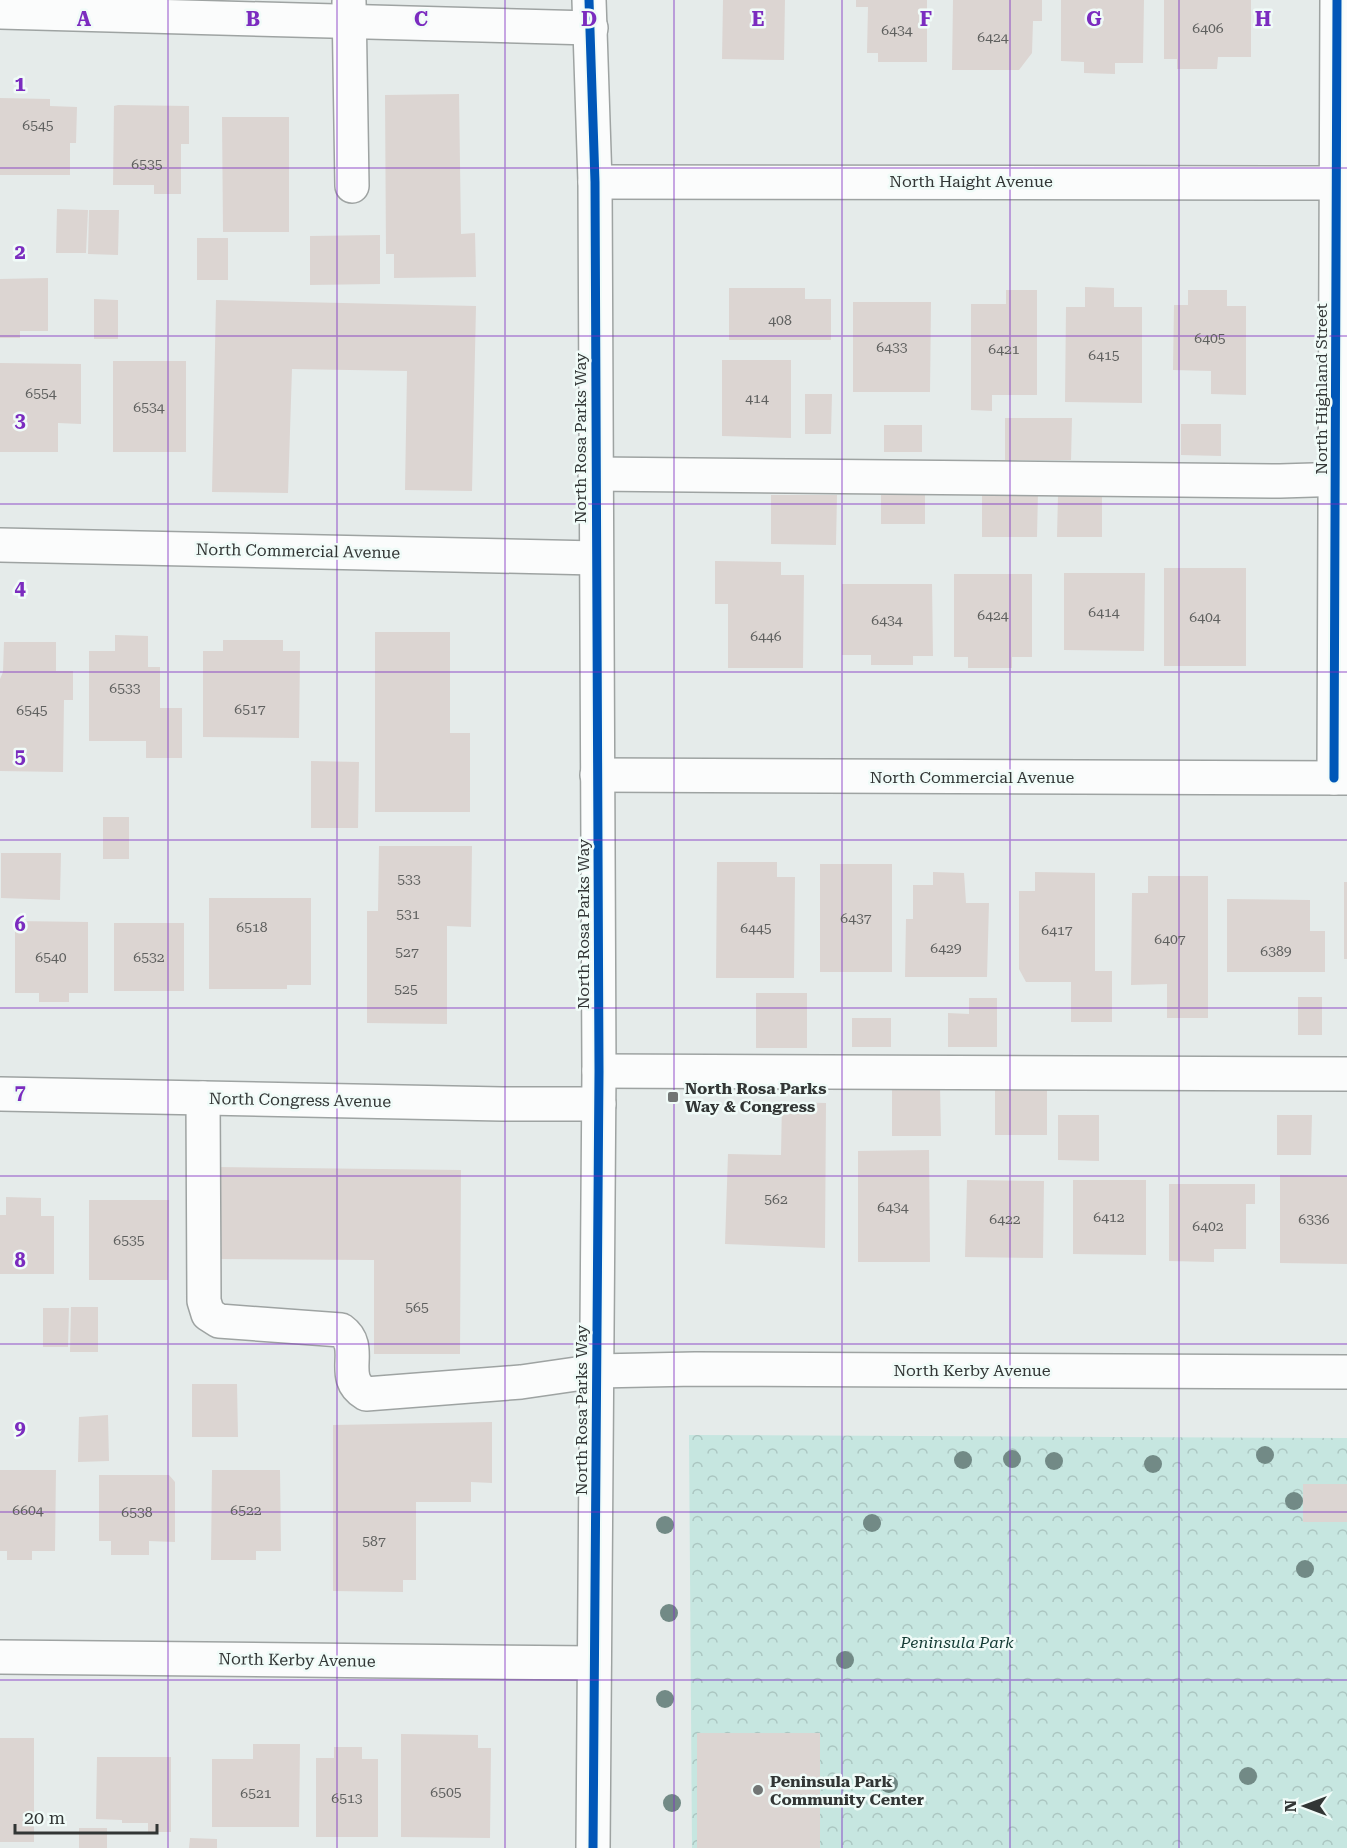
<svg xmlns="http://www.w3.org/2000/svg" width="1347" height="1848" font-family="'Roboto Serif',serif">
  <defs>
    <pattern id="park-crowns" width="20" height="18" patternUnits="userSpaceOnUse" patternTransform="scale(1.5)"><rect width="20" height="18" fill="#c6e6e0"/><path d="M2 6a3 3 0 1 1 6 0M12 15a3 3 0 1 1 6 0" fill="none" stroke="#abc6c1"/></pattern>
  </defs>
  <rect width="100%" height="100%" fill="#e5ebea"/>
  <path fill="url(#park-crowns)" d="M689,1435L1347,1438V1848H692Z"/>
  <g fill="#dcd5d2">
    <path d="M723,0H785L784,60L722,59Z"/>
    <path d="M856,0H927V62H878V53H867L868,7H856Z"/>
    <path d="M953,0H1042V21H1033L1032,53L1019,70H952Z"/>
    <path d="M1061,0H1144L1143,63H1115V74L1084,73V62L1061,61Z"/>
    <path d="M1164,0H1251V57H1218L1217,69H1177V59H1164Z"/>
    <path d="M459,94L461,234L475,233L476,277L394,278V254H386L385,95Z"/>
    <path d="M0,98L50,99V106L77,107L76,143H70V175H0Z"/>
    <path d="M118,105L189,106V144H181V194H154V185H113L114,106Z"/>
    <path d="M222,117H289V232H223Z"/>
    <path d="M57,209L88,210L86,253H56Z"/>
    <path d="M89,210H119L118,255L88,254Z"/>
    <path d="M380,235V284L310,285V236Z"/>
    <rect x="197" y="238" width="31" height="42"/>
    <path d="M48,278V331H20V338H0V279Z"/>
    <path d="M1085,287L1114,288V307H1142V403L1065,402L1066,307H1085Z"/>
    <path d="M729,288H805V299H831V340H729Z"/>
    <path d="M1006,290H1037V395H992V411L971,410V304H1006Z"/>
    <path d="M1188,290H1227V306H1246V395L1211,394V371L1173,370L1174,305H1188Z"/>
    <path d="M94,299L118,300V339H94Z"/>
    <path d="M216,300L476,306L472,491L405,490L407,371L292,369L288,493L212,492Z"/>
    <path d="M853,302H931L930,392H853Z"/>
    <path d="M722,360H791V438L722,436Z"/>
    <rect x="113" y="361" width="73" height="91"/>
    <path d="M0,363L81,364V424L58,423V452H0Z"/>
    <path d="M805,394H832L831,434H805Z"/>
    <path d="M1005,418H1072L1071,460H1005Z"/>
    <path d="M1181,424H1221V456L1181,455Z"/>
    <rect x="884" y="425" width="38" height="27"/>
    <path d="M982,491H1038L1037,537H982Z"/>
    <path d="M771,495H837L836,545L771,544Z"/>
    <rect x="881" y="495" width="44" height="29"/>
    <path d="M1058,495H1102V537H1057Z"/>
    <path d="M715,561L781,562V575H804L803,668H728V604H715Z"/>
    <rect x="1164" y="568" width="82" height="98"/>
    <path d="M1064,573H1145L1144,651L1064,650Z"/>
    <path d="M954,574H1032V657H1012V668H968V657H954Z"/>
    <path d="M842,584H932L933,656H913V665H871V655H842Z"/>
    <path d="M375,632H450V733H470V812H375Z"/>
    <path d="M115,635L148,636V667H160V708H182V758H146V741H89V651H115Z"/>
    <path d="M223,640H283V651H300L299,738L203,737V651H223Z"/>
    <path d="M4,642H56V671H73V700H64L63,772L0,771V679L3,672Z"/>
    <path d="M311,761L359,762L358,828H311Z"/>
    <rect x="103" y="817" width="26" height="42"/>
    <path d="M379,846H472L471,927L447,926V1024L367,1023V911H378Z"/>
    <path d="M1,853H61L60,900L1,898Z"/>
    <path d="M717,862H777V877H795L794,978H716Z"/>
    <rect x="820" y="864" width="72" height="108"/>
    <path d="M933,872L964,873L966,903H989L987,977H905L906,919H913V885H933Z"/>
    <path d="M1035,872L1095,873V971H1112V1022H1071V982H1026L1019,969V891H1035Z"/>
    <path d="M1148,876H1208V1018H1167V984L1131,985L1132,893H1148Z"/>
    <rect x="1344" y="882" width="3" height="77"/>
    <path d="M209,898H311V985H287V989H209Z"/>
    <path d="M1227,899L1310,900V931H1325V972H1227Z"/>
    <path d="M15,921L88,922V993H69V1002H39V993H15Z"/>
    <rect x="114" y="923" width="70" height="68"/>
    <rect x="756" y="993" width="51" height="55"/>
    <rect x="1298" y="997" width="24" height="38"/>
    <path d="M969,998H997V1047H948V1013L969,1014Z"/>
    <rect x="852" y="1018" width="39" height="29"/>
    <rect x="995" y="1085" width="52" height="50"/>
    <path d="M892,1087H940L941,1136H892Z"/>
    <path d="M782,1102L826,1103L825,1248L725,1244L728,1154L781,1155Z"/>
    <path d="M1058,1115H1099V1161L1058,1160Z"/>
    <path d="M1277,1115H1312L1311,1155H1277Z"/>
    <path d="M929,1150L930,1262H858V1151Z"/>
    <path d="M217,1167L461,1170L460,1354H374V1260L217,1259Z"/>
    <path d="M1280,1175L1347,1176V1264L1280,1263Z"/>
    <path d="M967,1180L1044,1181L1043,1258L965,1257Z"/>
    <path d="M1073,1180H1146V1255L1073,1254Z"/>
    <path d="M1169,1184H1255V1204H1246V1249H1214V1262L1169,1261Z"/>
    <path d="M6,1197L41,1198V1216H54V1274H0V1215H6Z"/>
    <path d="M89,1200H169L168,1280H89Z"/>
    <path d="M71,1307H98V1352H70Z"/>
    <path d="M43,1308H69L68,1347H43Z"/>
    <path d="M192,1384H237L238,1437H192Z"/>
    <path d="M108,1415L109,1461L78,1462L79,1417Z"/>
    <path d="M492,1422V1483L471,1482V1502H416V1580H403V1592L333,1591V1425Z"/>
    <path d="M0,1470H56L55,1551H32V1560H7V1551H0Z"/>
    <path d="M212,1470H280L281,1551H256V1560H211Z"/>
    <path d="M99,1475H169L175,1482V1542L149,1541V1555H111V1541H99Z"/>
    <rect x="1303" y="1484" width="44" height="38"/>
    <rect x="697" y="1733" width="123" height="115"/>
    <path d="M401,1734L478,1735V1748H491L490,1838L401,1837Z"/>
    <rect x="0" y="1738" width="34" height="104"/>
    <path d="M253,1744H300L299,1827H212V1759H253Z"/>
    <path d="M334,1747H362V1759H378V1837H316V1758H334Z"/>
    <path d="M97,1757H171V1832H148V1823H122V1820L96,1819Z"/>
    <rect x="79" y="1828" width="28" height="20"/>
    <path d="M190,1838L217,1839V1848H189Z"/>
  </g>
  <g fill="none" stroke-linecap="round" stroke-linejoin="round">
    <g stroke="#9ea3a2" stroke-width="36">
      <g id="minor">
        <path d="M589,0L595,182L599,1071L593,1848"/>
        <path d="M349,2L352,186"/>
        <path d="M0,12L591,28"/>
        <path d="M595,182L1347,183"/>
        <path d="M595,474L1280,481L1347,479"/>
        <path d="M0,545L596,558"/>
        <path d="M597,775L1347,778"/>
        <path d="M1334,778L1337,0"/>
        <path d="M599,1071L1347,1074"/>
        <path d="M0,1094L502,1104H599"/>
        <path d="M203,1098L204,1301L208,1314L219,1321L341,1330C366,1348 337,1377 366,1394L521,1382L597,1371L695,1369L1347,1372"/>
        <path d="M0,1657L594,1663"/>
      </g>
    </g>
    <use href="#minor" stroke="#fbfcfc" stroke-width="33"/>
    <g stroke="#f0fbf8" stroke-width="13">
      <g id="cycleway">
        <path d="M589,0L595,182L599,1071L593,1848"/>
        <path d="M1334,778L1337,0"/>
      </g>
    </g>
    <use href="#cycleway" stroke="#0057b8" stroke-width="9"/>
  </g>
  <g fill="#728a86">
    <circle cx="1265" cy="1455" r="9"/>
    <circle cx="1012" cy="1459" r="9"/>
    <circle cx="963" cy="1460" r="9"/>
    <circle cx="1054" cy="1461" r="9"/>
    <circle cx="1153" cy="1464" r="9"/>
    <circle cx="1294" cy="1501" r="9"/>
    <circle cx="872" cy="1523" r="9"/>
    <circle cx="665" cy="1525" r="9"/>
    <circle cx="1305" cy="1569" r="9"/>
    <circle cx="669" cy="1613" r="9"/>
    <circle cx="845" cy="1660" r="9"/>
    <circle cx="665" cy="1699" r="9"/>
    <circle cx="1248" cy="1776" r="9"/>
    <circle cx="889" cy="1784" r="9"/>
    <circle cx="672" cy="1803" r="9"/>
  </g>
  <path fill="none" stroke="#7b2cbf" stroke-width="1.5" stroke-opacity="0.55" d="M168,0V1848M337,0V1848M505,0V1848M674,0V1848M842,0V1848M1010,0V1848M1179,0V1848M0,168H1347M0,336H1347M0,504H1347M0,672H1347M0,840H1347M0,1008H1347M0,1176H1347M0,1344H1347M0,1512H1347M0,1680H1347"/>
  <g fill="#717574" stroke="#f0fbf8" stroke-width="2">
    <rect x="667" y="1091" width="12" height="12" rx="3"/>
    <circle cx="758" cy="1790" r="6"/>
  </g>
  <g text-anchor="middle" dominant-baseline="central" stroke-width="5" stroke-linejoin="round" paint-order="stroke">
    <g font-size="14" fill="#5f605f">
      <text x="1208" y="28">6406</text>
      <text x="897" y="30">6434</text>
      <text x="993" y="37">6424</text>
      <text x="38" y="125">6545</text>
      <text x="147" y="164">6535</text>
      <text x="780" y="320">408</text>
      <text x="1210" y="338">6405</text>
      <text x="892" y="347">6433</text>
      <text x="1004" y="349">6421</text>
      <text x="1104" y="355">6415</text>
      <text x="41" y="393">6554</text>
      <text x="757" y="398">414</text>
      <text x="149" y="407">6534</text>
      <text x="1104" y="612">6414</text>
      <text x="993" y="615">6424</text>
      <text x="1205" y="617">6404</text>
      <text x="887" y="620">6434</text>
      <text x="766" y="636">6446</text>
      <text x="125" y="688">6533</text>
      <text x="250" y="709">6517</text>
      <text x="32" y="710">6545</text>
      <text x="409" y="879">533</text>
      <text x="408" y="914">531</text>
      <text x="856" y="918">6437</text>
      <text x="252" y="927">6518</text>
      <text x="756" y="928">6445</text>
      <text x="1057" y="930">6417</text>
      <text x="1170" y="939">6407</text>
      <text x="946" y="948">6429</text>
      <text x="1276" y="951">6389</text>
      <text x="407" y="952">527</text>
      <text x="51" y="957">6540</text>
      <text x="149" y="957">6532</text>
      <text x="406" y="989">525</text>
      <text x="776" y="1199">562</text>
      <text x="893" y="1207">6434</text>
      <text x="1109" y="1217">6412</text>
      <text x="1005" y="1219">6422</text>
      <text x="1314" y="1219">6336</text>
      <text x="1208" y="1226">6402</text>
      <text x="129" y="1240">6535</text>
      <text x="417" y="1307">565</text>
      <text x="28" y="1510">6604</text>
      <text x="246" y="1510">6522</text>
      <text x="137" y="1512">6538</text>
      <text x="374" y="1541">587</text>
      <text x="446" y="1792">6505</text>
      <text x="256" y="1793">6521</text>
      <text x="347" y="1798">6513</text>
    </g>
    <g font-size="16" fill="#323635" stroke="#f0fbf8">
      <text x="971" y="181">North Haight Avenue</text>
      <text transform="translate(1321 389) rotate(-90)">North Highland Street</text>
      <text transform="translate(580 438) rotate(-90)">North Rosa Parks Way</text>
      <text transform="translate(298 551) rotate(1)">North Commercial Avenue</text>
      <text x="972" y="777">North Commercial Avenue</text>
      <text transform="translate(583 924) rotate(-90)">North Rosa Parks Way</text>
      <text transform="translate(300 1100) rotate(1)">North Congress Avenue</text>
      <text x="972" y="1370">North Kerby Avenue</text>
      <text transform="translate(581 1410) rotate(-90)">North Rosa Parks Way</text>
      <text transform="translate(297 1660) rotate(1)">North Kerby Avenue</text>
    </g>
    <g font-size="16" font-weight="bold" fill="#323635" stroke="#f0fbf8" text-anchor="start">
      <text x="685" y="1088">North Rosa Parks<tspan x="685" dy="18">Way &amp; Congress</tspan></text>
      <text x="770" y="1781">Peninsula Park<tspan x="770" dy="18">Community Center</tspan></text>
    </g>
    <g font-size="16" font-style="italic" fill="#143a34" stroke="#f0fbf8">
      <text x="957" y="1642">Peninsula Park</text>
    </g>
  </g>
  <g font-size="20" text-anchor="middle" font-weight="bold" fill="#7b2cbf" stroke="#f0fbf8" stroke-width="5" stroke-linejoin="round" paint-order="stroke">
    <text x="84" y="26">A</text>
    <text x="253" y="26">B</text>
    <text x="421" y="26">C</text>
    <text x="589" y="26">D</text>
    <text x="758" y="26">E</text>
    <text x="926" y="26">F</text>
    <text x="1094" y="26">G</text>
    <text x="1263" y="26">H</text>
    <text x="20" y="91">1</text>
    <text x="20" y="259">2</text>
    <text x="20" y="427">3</text>
    <text x="20" y="595">4</text>
    <text x="20" y="763">5</text>
    <text x="20" y="931">6</text>
    <text x="20" y="1099">7</text>
    <text x="20" y="1267">8</text>
    <text x="20" y="1435">9</text>
  </g>
  <g transform="translate(1305 1806) rotate(270)" stroke="#f0fbf8" stroke-width="4.5" paint-order="stroke">
  <path d="M0-4.5L10 22L0 15L-10 22Z" fill="#323635"/>
  <text y="-9" font-size="16" font-weight="bold" text-anchor="middle" fill="#323635">N</text>
  </g>
  <path d="M15 1824v9h142v-9" fill="none" stroke="#323635" stroke-width="3"/>
  <text x="24" y="1824" font-size="18" fill="#323635" stroke="#f0fbf8" stroke-width="4.5" paint-order="stroke">20 m</text>
</svg>
